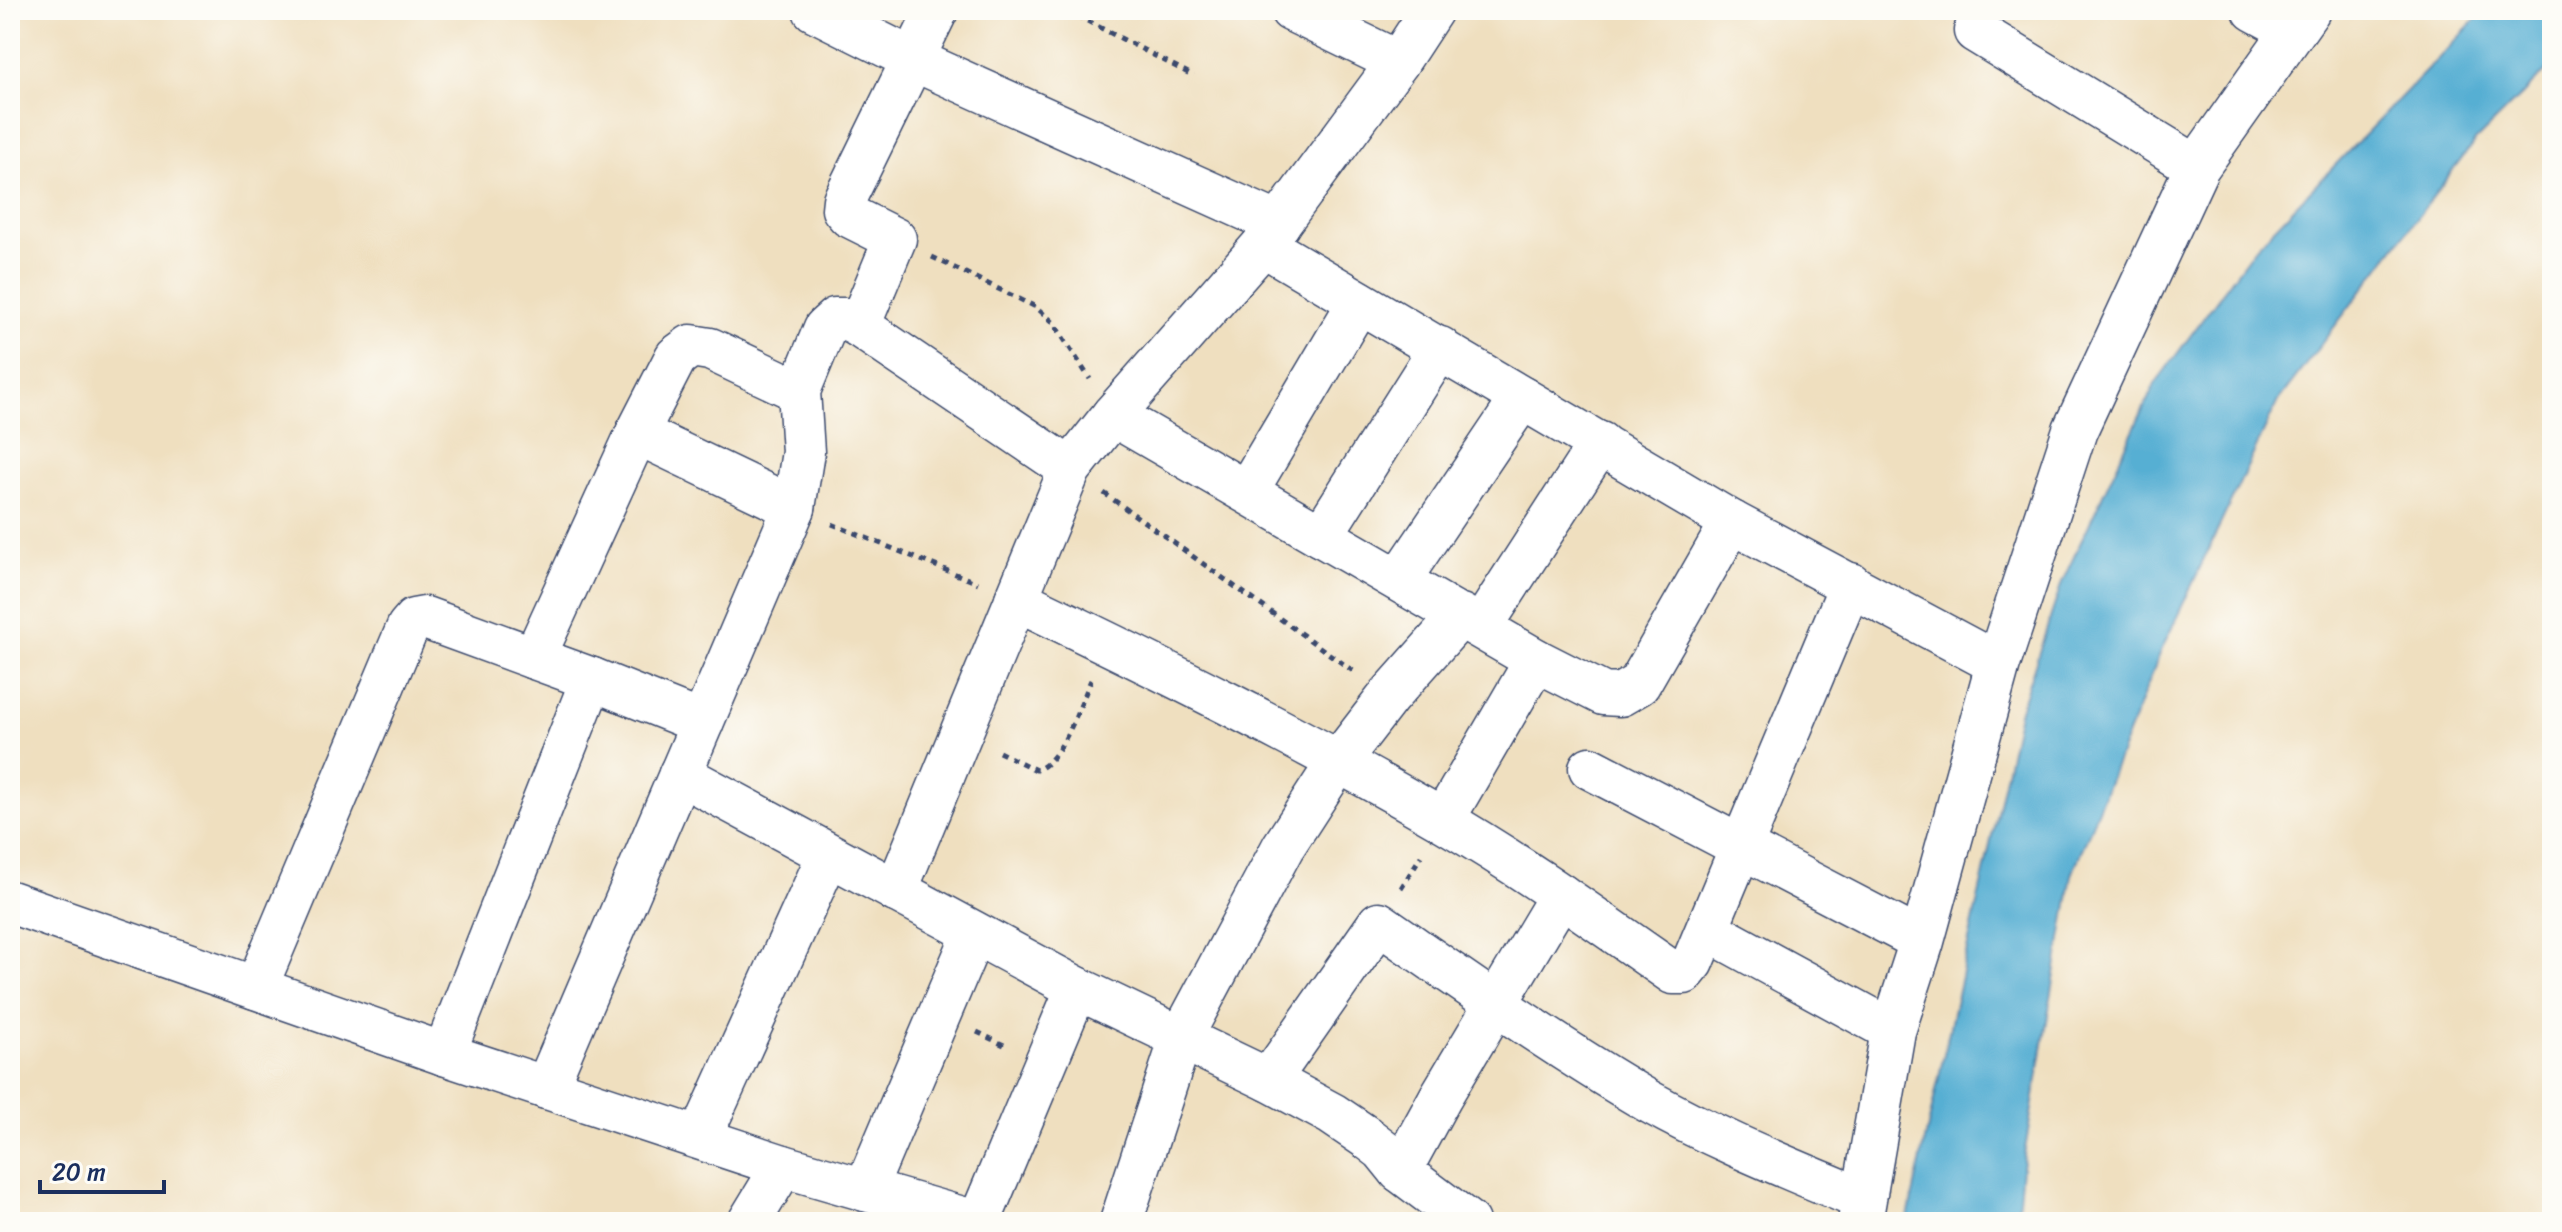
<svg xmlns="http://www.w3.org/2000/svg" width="2562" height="1232" font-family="Sriracha,sans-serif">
  <rect width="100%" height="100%" fill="#fdfcf7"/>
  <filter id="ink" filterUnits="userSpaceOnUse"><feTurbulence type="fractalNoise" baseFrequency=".0125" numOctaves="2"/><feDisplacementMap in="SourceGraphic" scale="16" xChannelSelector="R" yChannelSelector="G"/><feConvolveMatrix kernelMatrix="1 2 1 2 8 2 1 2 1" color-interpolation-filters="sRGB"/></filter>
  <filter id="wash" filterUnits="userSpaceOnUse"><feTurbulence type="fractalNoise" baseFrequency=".006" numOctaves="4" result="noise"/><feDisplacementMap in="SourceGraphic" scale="32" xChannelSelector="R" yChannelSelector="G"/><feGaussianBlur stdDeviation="1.8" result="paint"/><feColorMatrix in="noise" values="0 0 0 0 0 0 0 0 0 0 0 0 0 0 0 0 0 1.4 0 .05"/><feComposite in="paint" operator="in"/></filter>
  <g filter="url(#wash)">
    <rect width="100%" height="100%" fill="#efdfbf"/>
    <path fill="#56afd3" stroke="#386f98" stroke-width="2" d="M2485,10H2552V65L2476,140L2278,401L2161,651L2072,875L2022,1167L2017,1222H1907L2019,713L2062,582L2155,384L2255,248Z"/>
  </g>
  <g filter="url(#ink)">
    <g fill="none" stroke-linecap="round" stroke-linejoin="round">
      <g stroke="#3b496d" stroke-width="45">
        <g id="minor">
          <path d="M814,10L912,59L1279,224"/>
          <path d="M1291,10L1398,62"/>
          <path d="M2254,10L2293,31"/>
          <path d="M1975,31L2197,167"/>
          <path d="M1263,245L1732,522L1998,664"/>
          <path d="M859,326L895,239L849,216L843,209L844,200L937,10"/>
          <path d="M1113,415L1536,660L1603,694L1620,695L1639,684L1732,522"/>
          <path d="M637,433L794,508"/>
          <path d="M1247,491L1359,302"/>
          <path d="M1321,536L1440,348"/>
          <path d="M1400,579L1522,398"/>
          <path d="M1016,599C1160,668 1303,739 1441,819C1522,866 1597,920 1673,973H1684L1693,962L1851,584"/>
          <path d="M1481,627L1600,443"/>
          <path d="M534,658L637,433L676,357L691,346L710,349L799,391"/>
          <path d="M1590,768L1922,941"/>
          <path d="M680,774L1077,988L1269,1080L1332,1114L1366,1137L1383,1150L1400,1171L1468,1222"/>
          <path d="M1443,820L1536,660"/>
          <path d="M896,891L1070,469L1113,415L1263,245L1398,62L1432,10"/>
          <path d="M10,902L444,1054L783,1166"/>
          <path d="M1708,930L1893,1031"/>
          <path d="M256,988L408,627L414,620L425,618L592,679L702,723"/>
          <path d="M444,1054L592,679"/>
          <path d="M1269,1080L1379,923C1467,984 1555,1047 1648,1101C1717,1140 1791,1169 1864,1200"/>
          <path d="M546,1088L794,508L803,452L799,391L825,328L835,319H845L859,326L1070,469"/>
          <path d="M700,1138L828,856"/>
          <path d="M1400,1171L1441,1096L1561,895"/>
          <path d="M865,1190L974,933"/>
          <path d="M749,1222L783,1166L976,1222"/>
          <path d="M979,1222L1077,988"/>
          <path d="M1121,1222L1181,1038L1283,847L1338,762L1389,696L1461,615"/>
        </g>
      </g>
      <g stroke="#3b496d" stroke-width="47">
        <path id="tertiary" d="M1860,1222L1893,1031L1922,941L1998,664L2075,430L2197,167L2308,10"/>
      </g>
      <g stroke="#3b496d" stroke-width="5" stroke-dasharray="6 6" stroke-linecap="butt">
        <path d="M1066,10L1194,76"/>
        <path d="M932,257L1036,307L1053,322L1090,379"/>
        <path d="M1104,493L1356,673"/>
        <path d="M832,524L978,583"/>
        <path d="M999,752L1036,770C1062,762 1080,704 1091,680"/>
        <path d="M1401,888L1421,856"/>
        <path d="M977,1032L1008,1047"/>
      </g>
      <use href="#minor" stroke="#fff" stroke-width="42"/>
      <use href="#tertiary" stroke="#fff" stroke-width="44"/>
    </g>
  </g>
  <rect width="2562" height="1232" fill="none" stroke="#fdfcf7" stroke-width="40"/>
  <path d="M40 1180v12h124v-12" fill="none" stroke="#1b2f5e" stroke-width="4"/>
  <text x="52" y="1180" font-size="24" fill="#1b2f5e" stroke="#fdfcf7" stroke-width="6" paint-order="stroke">20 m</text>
</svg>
